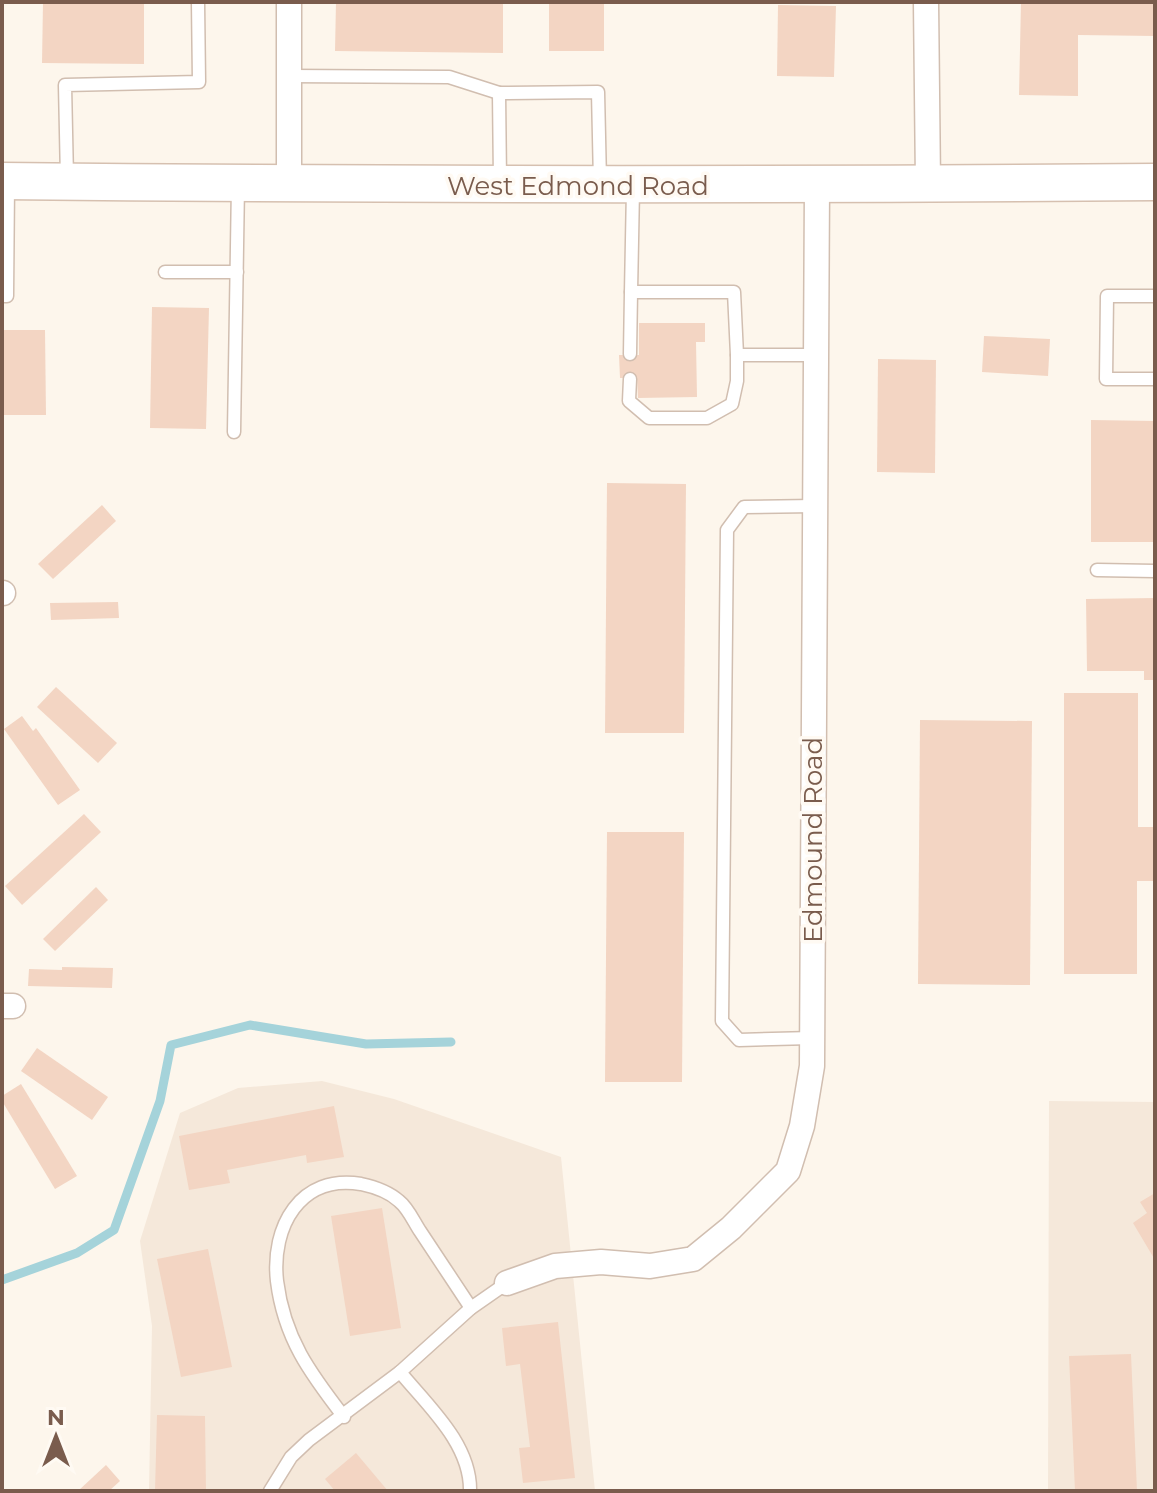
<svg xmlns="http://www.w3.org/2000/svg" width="1157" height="1493" font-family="Montserrat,sans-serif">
  <rect width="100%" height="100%" fill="#fdf6ec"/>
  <g fill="#f5e8da">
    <path d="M322,1081L394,1099L561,1157L595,1491H149L152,1326L140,1241L180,1113L238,1088Z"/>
    <path d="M1049,1101L1155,1102V1491H1048Z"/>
  </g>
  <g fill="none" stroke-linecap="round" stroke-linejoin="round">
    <path stroke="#a5d3da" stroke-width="9" d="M2,1280L77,1253L114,1230L160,1101L171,1045L250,1025L366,1044L451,1042"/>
  </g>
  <g fill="#f3d5c3">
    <path d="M43,2H144V64L42,63Z"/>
    <path d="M336,2H503V53L335,51Z"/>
    <rect x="549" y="2" width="55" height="49"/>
    <path d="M1021,2H1155V36L1078,35V96L1019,95Z"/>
    <path d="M778,5L836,6L834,77L777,76Z"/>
    <path d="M152,307L209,308L206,429L150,428Z"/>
    <path d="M639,323H705V342H696L697,397L638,398L637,378H620L619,355H639Z"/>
    <path d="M2,330H45L46,415H2Z"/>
    <path d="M984,336L1050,339L1048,376L982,372Z"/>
    <path d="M878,359L936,360L935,473L877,472Z"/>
    <path d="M1091,420L1155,421V542H1091Z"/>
    <path d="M607,483L686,484L684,733H605Z"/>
    <path d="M102,505L116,521L53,579L38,564Z"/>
    <path d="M1155,598V680H1144V671H1087L1086,599Z"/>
    <path d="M118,602L119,618L51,620L50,603Z"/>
    <path d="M56,687L117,743L98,763L37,707Z"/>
    <path d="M1064,693H1138V827H1155V881H1137V974H1064Z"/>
    <path d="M22,716L33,731L36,728L80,790L58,805L4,729Z"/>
    <path d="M920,720L1032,721L1030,985L918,984Z"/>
    <path d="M84,814L101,832L22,905L5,886Z"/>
    <path d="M607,832H684L682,1082H605Z"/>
    <path d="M96,887L108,900L55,951L43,939Z"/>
    <path d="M62,967L113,968L112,988L28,986L29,969L62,970Z"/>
    <path d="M37,1048L108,1097L92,1120L21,1071Z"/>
    <path d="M21,1084L77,1176L55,1189L2,1101V1096Z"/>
    <path d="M334,1106L344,1157L307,1163L306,1155L227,1170L230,1183L189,1190L179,1136Z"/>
    <path d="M1155,1193V1260L1133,1223L1147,1213L1140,1202Z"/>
    <path d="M382,1208L401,1328L350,1336L331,1216Z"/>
    <path d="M208,1249L232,1367L181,1377L157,1259Z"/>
    <path d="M558,1322L575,1478L523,1483L519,1448L530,1447L520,1364L506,1366L502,1328Z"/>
    <path d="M1131,1354L1137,1491H1075L1069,1356Z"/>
    <path d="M157,1415L205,1416L206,1491H155Z"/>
    <path d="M356,1453L388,1491H335L325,1479Z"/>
    <path d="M106,1465L120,1481L109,1491H78Z"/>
  </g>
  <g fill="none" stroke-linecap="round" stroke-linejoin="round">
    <g stroke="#d1beb0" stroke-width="15">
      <g id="lane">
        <path d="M289,76L449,77L499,93"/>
        <path d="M67,179L65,85L199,82L198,2"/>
        <path d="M500,181L499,93L598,92L600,182"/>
        <path d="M633,189L631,292H734L737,355H816"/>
        <path d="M165,272H237"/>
        <path d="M2,296H7L8,184"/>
        <path d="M1155,296H1107L1106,379H1155"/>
        <path d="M630,354L631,292"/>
        <path d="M630,379L629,401L649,418H707L732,404L737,381V355"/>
        <path d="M234,432L238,185"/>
        <path d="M1097,570L1155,571"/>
        <path d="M812,1038L739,1040L722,1021L727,530L744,507L815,506"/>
        <path d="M400,1372C428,1406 471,1444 470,1491"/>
        <path d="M344,1417C310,1373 284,1338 277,1281C271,1227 300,1174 361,1184C375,1187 388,1191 399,1201C408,1208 414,1222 420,1231C437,1257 454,1282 471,1308"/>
        <path d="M270,1491L291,1457L309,1440L400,1372L471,1308L507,1283"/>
      </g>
    </g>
    <g stroke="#d1beb0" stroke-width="27">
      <g id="street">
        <path d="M289,2V185"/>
        <path d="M926,2L928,184"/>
        <path d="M2,593H3"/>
        <path d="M2,1006H13"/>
        <path d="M507,1283L555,1266L601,1262L650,1266L693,1259L731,1228L788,1171L802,1126L812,1066L817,186"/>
      </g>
    </g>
    <g stroke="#d6c0b0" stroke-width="39">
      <path id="secondary" d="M2,181C386,185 771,185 1155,182"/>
    </g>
    <use href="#lane" stroke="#fff" stroke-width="12"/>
    <use href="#street" stroke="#fff" stroke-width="24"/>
    <use href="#secondary" stroke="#fff" stroke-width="36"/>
  </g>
  <g text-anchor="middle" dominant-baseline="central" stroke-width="7" stroke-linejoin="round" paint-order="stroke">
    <g font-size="26" fill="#7a5c4d" stroke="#fffaf3">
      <text x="578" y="186">West Edmond Road</text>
      <text transform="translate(813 840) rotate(-90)">Edmound Road</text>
    </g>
  </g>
  <rect width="1157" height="1493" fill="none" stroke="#7a5c4d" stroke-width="8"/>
  <g transform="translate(56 1437)" stroke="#fffaf3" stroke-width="6" paint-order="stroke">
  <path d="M0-6L14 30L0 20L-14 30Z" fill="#7a5c4d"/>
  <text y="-12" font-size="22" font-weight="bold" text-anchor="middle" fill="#7a5c4d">N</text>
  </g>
</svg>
